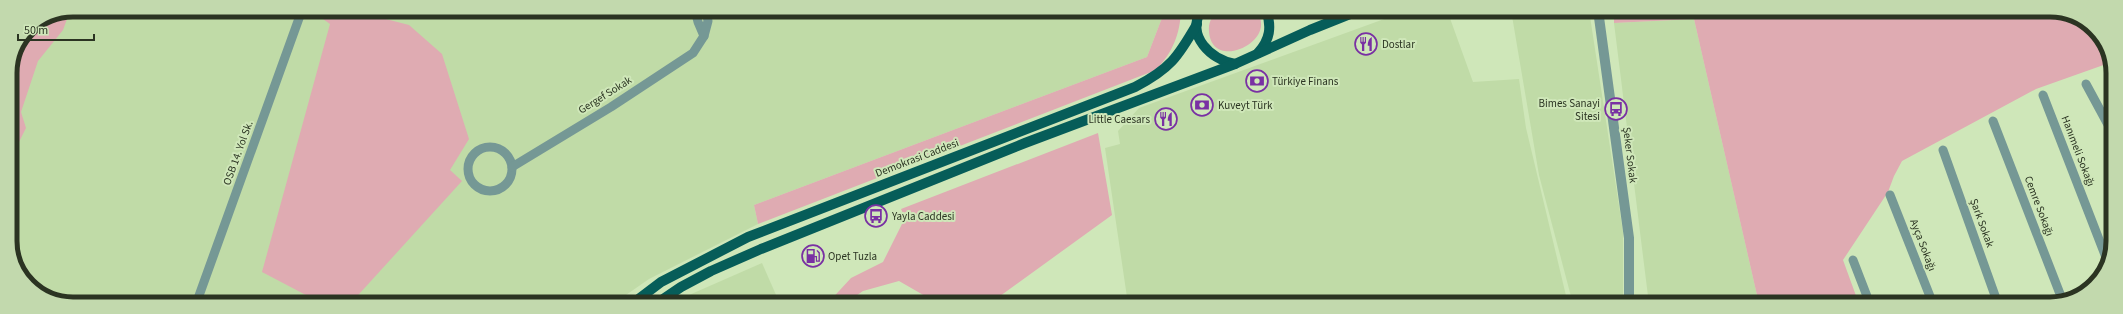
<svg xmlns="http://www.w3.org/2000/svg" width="2123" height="314" font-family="'Source Sans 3',sans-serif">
  <rect width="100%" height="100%" fill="#cfe7b9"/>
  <g fill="#c0dba7">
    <path d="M73,10H1165L1147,57L754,205L758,224L649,279L613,304L65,303L32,289L12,257L10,73L29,28Z"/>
    <path d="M1409,10H1447L1473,82L1519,79L1526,128L1568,304H1128L1105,148L1120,144L1118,131L1139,108Z"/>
    <path d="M1511,10H1589L1623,232V304H1573L1539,175Z"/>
    <path d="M1694,19L1759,304H1649L1614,23Z"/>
    <path d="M762,263L780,304H678L689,295Z"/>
  </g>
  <g fill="#dfabb2">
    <path d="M317,10H351L409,25L442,54L469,139L450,170L462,181L350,304H323L262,272L330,24L316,14Z"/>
    <path d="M1165,10H1181C1180,34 1173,52 1156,70L758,224L754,205L1147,57Z"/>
    <path d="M1221,10H1255C1282,40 1211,74 1209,31C1208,21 1213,15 1221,10Z"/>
    <path d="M1614,10L2058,11L2092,26L2112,62L2036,89L1902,161L1894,176L1888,192L1843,260L1859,304H1759L1694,19L1614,23Z"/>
    <path d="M70,11L63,30L38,61L21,112L26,128L11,158L10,73L29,28Z"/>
    <path d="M1098,133L1112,215L989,304H939L899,281L863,291L844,304H827L851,278L883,262L905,218L901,209Z"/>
  </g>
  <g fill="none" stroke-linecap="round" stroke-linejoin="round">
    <g stroke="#759895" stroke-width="9">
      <path d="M695,10L698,22L704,36"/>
      <path d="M2086,84L2112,132"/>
      <path d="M2043,95L2107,260"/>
      <path d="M1993,121L2062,299"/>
      <circle cx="490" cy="169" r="22"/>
      <path d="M1943,150L1998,304"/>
      <path d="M512,167L611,107L693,53L704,36L708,21L706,10"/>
      <path d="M1890,195L1933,304"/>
      <path d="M1853,260L1870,304"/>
      <path d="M196,304L302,10"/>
    </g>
    <path stroke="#759895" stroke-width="10" d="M1598,10L1629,238V304"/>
    <g stroke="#065d59" stroke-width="10">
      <path d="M1201,10C1186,37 1211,59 1235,64"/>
      <path d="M1258,53C1270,40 1272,27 1266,10"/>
      <path d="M632,304L661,282L748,237L1135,87C1170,69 1178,57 1197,24"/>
      <path d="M656,304L681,287L711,271L761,249L1025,143L1235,64L1310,30L1360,10"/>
    </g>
  </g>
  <defs>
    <g id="restaurant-ring" transform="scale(1.15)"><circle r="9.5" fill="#cfe7b9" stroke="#7930a3" stroke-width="1.5"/><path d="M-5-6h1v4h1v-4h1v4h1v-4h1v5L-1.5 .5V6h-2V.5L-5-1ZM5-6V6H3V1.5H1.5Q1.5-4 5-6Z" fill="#7930a3"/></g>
    <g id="bank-ring" transform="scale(1.15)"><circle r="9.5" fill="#cfe7b9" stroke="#7930a3" stroke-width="1.5"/><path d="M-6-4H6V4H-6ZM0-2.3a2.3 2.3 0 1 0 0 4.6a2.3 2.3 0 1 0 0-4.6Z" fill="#7930a3"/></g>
    <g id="bus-ring" transform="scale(1.15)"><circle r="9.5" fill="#cfe7b9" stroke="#7930a3" stroke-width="1.5"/><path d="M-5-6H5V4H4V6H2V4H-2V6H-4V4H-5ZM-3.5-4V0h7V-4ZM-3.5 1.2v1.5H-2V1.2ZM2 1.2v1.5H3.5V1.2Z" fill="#7930a3"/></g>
    <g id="fuel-ring" transform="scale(1.15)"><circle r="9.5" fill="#cfe7b9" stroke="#7930a3" stroke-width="1.5"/><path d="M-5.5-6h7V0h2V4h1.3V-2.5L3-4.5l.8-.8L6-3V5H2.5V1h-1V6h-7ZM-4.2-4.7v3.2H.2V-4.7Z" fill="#7930a3"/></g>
  </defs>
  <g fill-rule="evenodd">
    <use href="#restaurant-ring" x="1366" y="44"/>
    <use href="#bank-ring" x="1257" y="81"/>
    <use href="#bank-ring" x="1202" y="105"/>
    <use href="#bus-ring" x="1616" y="109"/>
    <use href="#restaurant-ring" x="1166" y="119"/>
    <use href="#bus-ring" x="876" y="216"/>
    <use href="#fuel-ring" x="813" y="256"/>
  </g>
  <g text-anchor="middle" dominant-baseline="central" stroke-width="4" stroke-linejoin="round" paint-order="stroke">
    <g font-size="11" fill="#2b3422" stroke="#cfe7b9" text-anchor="start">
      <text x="1382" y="44">Dostlar</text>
      <text x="1272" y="81">Türkiye Finans</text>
      <text x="1600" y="103" text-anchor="end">Bimes Sanayi<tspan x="1600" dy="13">Sitesi</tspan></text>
      <text x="1218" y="105">Kuveyt Türk</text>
      <text x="1150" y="119" text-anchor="end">Little Caesars</text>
      <text x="892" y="216">Yayla Caddesi</text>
      <text x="828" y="256">Opet Tuzla</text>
    </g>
    <g font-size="11" fill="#2b3422" stroke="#cfe7b9">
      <text transform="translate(605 95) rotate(-32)">Gergef Sokak</text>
      <text transform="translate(2078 151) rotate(69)">Hanımeli Sokağı</text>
      <text transform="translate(238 153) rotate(-70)">OSB 14. Yol Sk.</text>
      <text transform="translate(1630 155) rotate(83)">Şeker Sokak</text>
      <text transform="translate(917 158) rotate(-21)">Demokrasi Caddesi</text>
      <text transform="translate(2039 206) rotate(69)">Cemre Sokağı</text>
      <text transform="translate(1982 223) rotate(70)">Şark Sokak</text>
      <text transform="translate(1923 245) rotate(69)">Ayça Sokağı</text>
    </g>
  </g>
  <path d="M0 0H2123V314H0ZM73 17H2050A56 56 0 0 1 2106 73V241A56 56 0 0 1 2050 297H73A56 56 0 0 1 17 241V73A56 56 0 0 1 73 17Z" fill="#c2d9ad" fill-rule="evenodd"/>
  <path fill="none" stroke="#2b3422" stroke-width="5" d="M73 17H2050A56 56 0 0 1 2106 73V241A56 56 0 0 1 2050 297H73A56 56 0 0 1 17 241V73A56 56 0 0 1 73 17Z"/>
  <path d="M18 34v6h76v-6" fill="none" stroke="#2b3422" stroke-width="2"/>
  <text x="24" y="34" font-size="12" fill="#2b3422" stroke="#cfe7b9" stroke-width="3" paint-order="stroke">50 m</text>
</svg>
